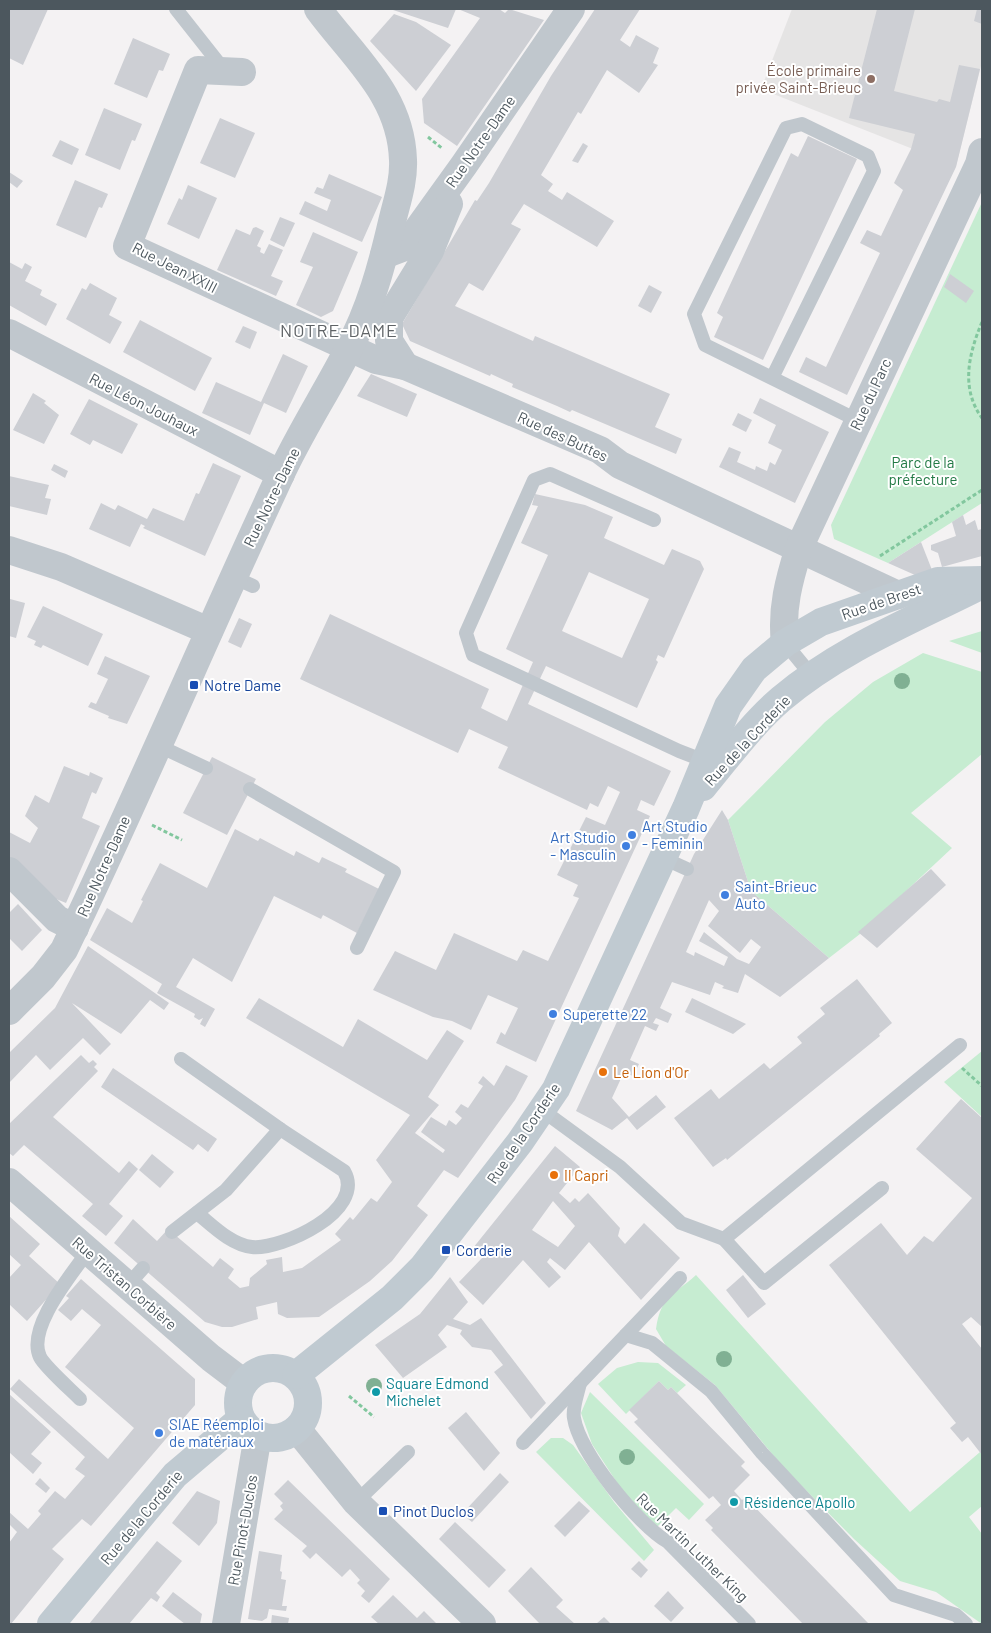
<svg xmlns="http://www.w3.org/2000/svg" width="991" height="1633" font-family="Barlow,sans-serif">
  <rect width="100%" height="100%" fill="#f4f2f3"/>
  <path fill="#e5e4e4" d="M792,9H982V62L956,166L761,89Z"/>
  <g fill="#c6ecd1">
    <path d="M982,202V503L888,563L834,539L831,525Z"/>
    <path d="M982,631V653L949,641Z"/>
    <path d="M923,653L982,672V754L911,813L952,848L860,934L829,958L751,891L728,820L825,722L873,682Z"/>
    <path d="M982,1051V1117L944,1082Z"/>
    <path d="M696,1275L910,1512L980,1452L982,1455V1506L969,1517L982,1534V1624L936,1592L900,1581L854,1539L783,1467L715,1385L666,1346L656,1329C661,1295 673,1296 696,1275Z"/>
    <path d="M638,1362L658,1363L686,1385L677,1393L671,1387L668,1390L659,1381L626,1414L598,1384L617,1368Z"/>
    <path d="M590,1392L704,1504L689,1520L676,1508L656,1528L623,1492L592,1444L581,1413Z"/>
    <path d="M551,1438H563L573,1445L614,1502L654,1550L644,1561L536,1452Z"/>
  </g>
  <g fill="#cdcfd4" fill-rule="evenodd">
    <path d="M9,9H48L23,65L9,58Z"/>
    <path d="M390,9H456L448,28Z"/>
    <path d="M458,9H499L505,13L509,9L544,20L457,146L424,123L422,99L480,18Z"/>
    <path d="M595,9H640L620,40L630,47L636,35L659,48L653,63L658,65L639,93L607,70L581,114L578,112L541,175L553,184L548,191L562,200L567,192L614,221L597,247L524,204L511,224L521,229L483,291L469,283L455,306L533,341L535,336L670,394L655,427L682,439L676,454L572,410L570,412L557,406L512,387L513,384L491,374L490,376L410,341L402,324L475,200L477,201L489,183L551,76Z"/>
    <path d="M877,9H915L894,91L937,102L939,99L950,102L959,65L980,69L956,167L847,395L799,372L806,357L826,367L880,253L860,243L867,230L881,236L903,190L894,183L911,149L915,134L849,118Z"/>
    <path d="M977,9H982V24L974,21Z"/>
    <path d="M394,14L416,22L451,45L416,91L370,41Z"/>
    <path d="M133,38L170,54L163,71L159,70L147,98L114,84Z"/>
    <path d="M104,108L142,124L135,141L132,140L120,170L85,155Z"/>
    <path d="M220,118L255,133L235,178L200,163Z"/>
    <path d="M808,136L857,159L763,360L714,337L723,317L717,313L791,153L798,157Z"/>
    <path d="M60,140L79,149L72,165L52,156Z"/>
    <path d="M583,143L588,146L578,163L572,161Z"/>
    <path d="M9,172L23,181L17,188L9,182Z"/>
    <path d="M329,174L382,197L362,242L299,214L305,201L327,211L331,200L314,193L317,187L323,189Z"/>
    <path d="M75,180L108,194L102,208L99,207L86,238L56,225Z"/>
    <path d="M188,185L217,198L199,239L167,224L179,198L182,200Z"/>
    <path d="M280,217L295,223L284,247L270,240Z"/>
    <path d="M256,227L264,231L257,246L261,248L260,252L264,254L269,244L283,250L271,276L283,281L276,296L217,270L236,229L250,235L253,228Z"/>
    <path d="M313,232L358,252L333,311L321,317L296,305L313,267L300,262Z"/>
    <path d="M9,262L22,269L25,263L32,267L25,281L42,290L40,295L57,304L46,326L9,305Z"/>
    <path d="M950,274L974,291L966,303L944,287Z"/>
    <path d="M90,283L117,298L109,315L122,322L110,344L66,319L82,288L86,290Z"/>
    <path d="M649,285L662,292L651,313L638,306Z"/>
    <path d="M140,320L212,358L195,391L123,352Z"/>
    <path d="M243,326L257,332L250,349L235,342Z"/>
    <path d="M283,354L308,366L286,413L264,403L250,435L202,413L216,382L261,402Z"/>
    <path d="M371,374L417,394L407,417L357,396Z"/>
    <path d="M33,393L46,401L44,403L59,415L44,444L13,430Z"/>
    <path d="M760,398L829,432L795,503L719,467L729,447L741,452L737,462L755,470L756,466L767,471L770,462L775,465L782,450L768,443L776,425L753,413Z"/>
    <path d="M89,399L138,424L122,454L93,440L90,445L70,434Z"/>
    <path d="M738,413L752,420L746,432L732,425Z"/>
    <path d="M213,463L241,476L205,556L143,528L145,526L141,524L130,547L89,529L101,503L115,510L118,505L147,519L153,508L184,521L196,493L199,494Z"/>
    <path d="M54,464L68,471L65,478L51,470Z"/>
    <path d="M9,476L49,485L45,498L51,499L47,515L9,506Z"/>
    <path d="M535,494L585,505L613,517L604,538L664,565L672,549L700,561L704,569L664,658L658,655L656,660L658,662L637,708L546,666L528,704L671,771L654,806L641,800L637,810L650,816L536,1062L496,1043L501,1032L505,1035L518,1008L488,995L471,1030L452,1021L433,1017L373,990L395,951L436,970L454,933L517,961L523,950L548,961L579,898L573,896L578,885L557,875L586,817L605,825L620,792L608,786L598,807L590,803L587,810L498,768L508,747L469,729L458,753L300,679L330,614L489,689L481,708L507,721L533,662L506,649L548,555L521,543L538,506L532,505ZM589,572L649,599L622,658L562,631Z"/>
    <path d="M963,515L966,525L975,520L978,530L982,529V556L942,567L938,553L931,550V545L956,536L952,522Z"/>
    <path d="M921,542L932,570L915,575L888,563Z"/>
    <path d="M10,599L25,603L16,638L9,636Z"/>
    <path d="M43,606L103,634L88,666L43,645L41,648L34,645L36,641L27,637Z"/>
    <path d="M239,618L252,624L241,648L228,642Z"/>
    <path d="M105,656L150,676L127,724L108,718L109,716L88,707L91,702L96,704L108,679L97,674Z"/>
    <path d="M212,757L256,779L227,835L183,813Z"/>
    <path d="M64,766L89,776L90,772L103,778L96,794L92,792L82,818L100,826L66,903L39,892L9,861V832L30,843L38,828L25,816L35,795L49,803Z"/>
    <path d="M722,810L728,820L751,891L829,958L780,997L745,974L738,993L722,988L724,986L715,982L710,995L672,982L660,1008L672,1014L668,1023L656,1018L653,1023L659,1025L656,1031L645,1026L630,1060L639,1064L633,1076L624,1072L612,1098L629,1117L656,1095L666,1107L637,1130L627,1118L612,1130L576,1111L694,854ZM709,900L719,911L708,926L740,953L751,939L761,947L749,964L737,959L704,932L699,941L728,957L724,966L695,952L694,956L686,952Z"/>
    <path d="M235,829L258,841L260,838L294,856L296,851L319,863L322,857L347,869L345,872L379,889L357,933L323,915L321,919L274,896L232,982L193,958L176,987L215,1009L205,1027L200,1024L203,1018L199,1020L194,1017L195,1014L157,993L162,984L90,940L107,908L132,923L143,901L141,900L160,863L207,888Z"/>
    <path d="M931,869L946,885L877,948L858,932Z"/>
    <path d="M18,904L42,930L22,951L9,938V913Z"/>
    <path d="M88,946L169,1003L164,1010L150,1000L121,1034L72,1003L111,1044L100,1055L83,1038L50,1070L36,1055L9,1083V1053L55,1008Z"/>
    <path d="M857,979L892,1023L879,1034L880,1036L748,1143L727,1160L726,1158L713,1167L674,1118L711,1089L719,1099L764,1063L770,1069L802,1043L797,1037L825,1014L820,1008Z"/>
    <path d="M259,998L343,1047L358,1019L427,1060L447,1030L464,1041L428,1097L439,1105L415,1133L443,1153L445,1150L421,1132L431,1117L446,1126L449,1120L456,1125L462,1118L455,1112L461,1104L468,1108L483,1086L478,1083L483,1076L494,1086L506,1065L528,1076L515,1100L458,1178L444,1170L417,1206L428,1215L392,1261L370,1281L319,1317L287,1318L278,1314L277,1302L256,1307L258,1319L232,1327H222L205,1322L114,1243L133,1219L157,1241L168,1229L213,1267L220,1258L234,1269L228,1278L240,1288L249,1286L250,1278L267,1264L266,1260L282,1257L283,1272L302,1268L341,1240L335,1234L350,1217L353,1220L371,1198L377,1202L392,1182L376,1160L410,1115L246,1018Z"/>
    <path d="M692,998L746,1024L733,1034L685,1012Z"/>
    <path d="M81,1055L89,1063L93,1060L97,1064L94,1067L98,1071L53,1117L119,1173L129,1161L138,1169L109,1204L123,1216L106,1236L82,1216L93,1204L24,1145L13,1156L9,1153V1124Z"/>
    <path d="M113,1068L217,1139L208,1152L198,1144L193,1150L101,1087Z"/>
    <path d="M961,1099L982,1118V1327L971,1317L962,1324L982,1349V1455L968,1437L962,1442L950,1428L956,1423L829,1265L881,1223L907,1255L924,1236L933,1242L972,1198L916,1149Z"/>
    <path d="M555,1146L580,1167L559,1193L570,1203L575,1198L579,1202L588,1193L620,1228L618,1236L625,1244L644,1223L680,1258L641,1300L589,1242L565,1270L550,1258L547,1262L561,1277L549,1288L523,1260L483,1305L459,1282L483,1257L473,1248ZM553,1201L575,1226L558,1247L532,1230Z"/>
    <path d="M152,1154L174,1172L160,1188L139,1170Z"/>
    <path d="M9,1216L40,1244L29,1256L60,1284L27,1321L9,1304V1278L21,1265L9,1254Z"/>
    <path d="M743,1275L766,1304L748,1318L726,1290Z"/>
    <path d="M450,1277L468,1302L453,1319L470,1325L481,1318L546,1403L531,1419L494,1372L503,1365L491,1350L472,1347L460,1334L462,1330L447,1325L438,1335L447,1347L403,1378L375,1345L420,1314Z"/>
    <path d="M81,1279L195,1379V1405L91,1526L82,1519L52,1549L64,1559L11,1624H9V1543L17,1532L9,1524V1512L28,1529L41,1514L38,1511L55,1491L65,1499L85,1476L75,1469L85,1457L10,1389L19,1379L108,1459L134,1428L65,1367L101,1325L82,1309L71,1321L58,1310L69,1298L66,1296Z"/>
    <path d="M659,1381L668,1390L671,1387L745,1462L741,1466L750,1475L734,1491L742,1500L745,1497L869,1624H803L711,1530L713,1528L705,1520L721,1505L713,1496L709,1499L634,1422L638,1419L629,1410Z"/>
    <path d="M9,1394L51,1432L31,1454L42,1463L33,1474L9,1452Z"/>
    <path d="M466,1412L500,1453L484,1471L448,1428Z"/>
    <path d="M500,1473L509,1482L472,1522L462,1514Z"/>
    <path d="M40,1478L50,1488L46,1493L35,1484Z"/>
    <path d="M288,1480L390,1579L369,1603L361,1596L365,1591L357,1583L360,1580L350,1569L342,1577L316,1553L310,1559L302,1551L307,1546L274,1519L283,1510L280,1506L283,1503L274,1494Z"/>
    <path d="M197,1491L220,1501L217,1523L199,1546L172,1523Z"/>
    <path d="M579,1501L590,1511L565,1537L554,1526Z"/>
    <path d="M455,1522L506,1570L489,1588L439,1539Z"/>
    <path d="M157,1541L182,1561L156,1593L160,1597L157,1602L151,1598L129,1624H89Z"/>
    <path d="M259,1551L282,1555L280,1571L282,1572L281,1579L286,1580L282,1606H287L286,1611L269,1609L267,1618L262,1621L248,1619Z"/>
    <path d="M639,1561L648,1570L641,1578L631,1569Z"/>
    <path d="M531,1567L563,1600L556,1607L575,1624H540L508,1591Z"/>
    <path d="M668,1591L684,1608L671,1622L654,1606Z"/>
    <path d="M173,1592L202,1614L200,1624H185L162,1606Z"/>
    <path d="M393,1595L417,1618L424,1611L437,1624H379L371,1617Z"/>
    <path d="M272,1615L289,1618L288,1624H271Z"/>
    <path d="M604,1617L611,1624H596Z"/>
  </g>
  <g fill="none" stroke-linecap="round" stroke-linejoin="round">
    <g stroke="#82c79e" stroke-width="3" stroke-dasharray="4 2.5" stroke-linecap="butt">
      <path d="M428,137L443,149"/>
      <path d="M982,322C969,353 960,388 982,418"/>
      <path d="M880,556L982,490"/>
      <path d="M152,825L182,840"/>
      <path d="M962,1068L982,1086"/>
      <path d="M349,1396L374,1417"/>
    </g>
    <g stroke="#c0c7cd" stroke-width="14">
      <path d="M176,9L225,71"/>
      <path d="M772,378L874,171L868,156L802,124L786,128L694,314L705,345L857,420"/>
      <path d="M654,520L550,474L534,480L466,633L473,655L679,751L705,761"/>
      <path d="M233,577L253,586"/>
      <path d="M785,643L812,676"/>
      <path d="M157,745L206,768"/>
      <path d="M250,789L394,872L357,948"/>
      <path d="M663,858L687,869"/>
      <path d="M542,1110L620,1167L681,1223L724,1239L960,1045"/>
      <path d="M197,1213C212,1225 231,1245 252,1247C281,1250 367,1211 344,1171L280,1129"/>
      <path d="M172,1232L226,1190L280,1129L181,1059"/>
      <path d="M724,1239L764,1283L882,1188"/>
      <path d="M128,1285L143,1268"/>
      <path d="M626,1335L652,1343L711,1391L762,1453L894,1595L956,1615L966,1624"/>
      <path d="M580,1383C578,1393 572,1408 574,1418C579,1452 638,1525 668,1542L749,1624"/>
      <path d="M80,1399C70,1389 45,1367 40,1357C26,1328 72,1274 88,1251"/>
      <path d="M523,1443L680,1278"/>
      <path d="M356,1502L408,1452"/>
    </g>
    <g stroke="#c0c7cd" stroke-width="28">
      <path d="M242,72L198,70L127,246L376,360L405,366L600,450L620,465L898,595"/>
      <path d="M384,255L405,247L464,165L571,9"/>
      <path d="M9,333L281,474"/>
      <path d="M405,366L389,341V318L430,251L449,204"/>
      <path d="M9,550L61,567L209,631"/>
      <path d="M785,643C781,609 789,580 799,548L979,164L982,152"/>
      <path d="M9,871L57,919L75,928"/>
      <path d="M226,1624L258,1435"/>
    </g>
    <g stroke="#c0c7cd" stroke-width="28">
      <path d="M9,1011L43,977L64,950C139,794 206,635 279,478C299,434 326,393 348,350C370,310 382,265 392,222C397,201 404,181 403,160C401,95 354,58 318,9"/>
      <path d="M9,1182L211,1358L244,1383"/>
      <path d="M297,1429L356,1502L482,1624"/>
    </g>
    <g stroke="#c0cad1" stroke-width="28">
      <path d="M703,787C727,758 752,724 781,699C840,649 913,620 982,585"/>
      <circle cx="273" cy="1403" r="35"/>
      <path d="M296,1375L392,1298L422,1268L520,1142L556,1089L686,808L728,706L754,669L785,643L821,622L938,581L982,580"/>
      <path d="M51,1624L175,1475L241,1419"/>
    </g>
  </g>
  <g fill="#80b093">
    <circle cx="902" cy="681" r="8"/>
    <circle cx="724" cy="1359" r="8"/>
    <circle cx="374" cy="1386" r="8"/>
    <circle cx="627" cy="1457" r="8"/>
  </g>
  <circle fill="#8d6e63" stroke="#fff" stroke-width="2" cx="871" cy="79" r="5"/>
  <g fill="#1a4fb4" stroke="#fff" stroke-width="2">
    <rect x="189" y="680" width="10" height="10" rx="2.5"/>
    <rect x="441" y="1245" width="10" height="10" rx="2.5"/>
    <rect x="378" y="1506" width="10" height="10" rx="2.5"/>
  </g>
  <g fill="#3f7fe0" stroke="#fff" stroke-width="2">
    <circle cx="632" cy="835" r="5"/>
    <circle cx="626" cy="846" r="5"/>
    <circle cx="725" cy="895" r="5"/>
    <circle cx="553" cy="1014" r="5"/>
    <circle cx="159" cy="1433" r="5"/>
  </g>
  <g fill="#e8710a" stroke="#fff" stroke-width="2">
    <circle cx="603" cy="1072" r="5"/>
    <circle cx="554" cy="1175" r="5"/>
  </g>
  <g fill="#0f9aa8" stroke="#fff" stroke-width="2">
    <circle cx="376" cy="1392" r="5"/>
    <circle cx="734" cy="1502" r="5"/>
  </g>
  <g text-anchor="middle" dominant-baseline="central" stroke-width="4" stroke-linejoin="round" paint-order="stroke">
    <g font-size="15" fill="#785e54" stroke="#fff" text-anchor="end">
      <text x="861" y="70">École primaire<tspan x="861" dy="17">privée Saint-Brieuc</tspan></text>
    </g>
    <g font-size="15" fill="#4c575e" stroke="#fff">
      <text transform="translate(480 141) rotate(-55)">Rue Notre-Dame</text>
      <text transform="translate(175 267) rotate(27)">Rue Jean XXIII</text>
      <text transform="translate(870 394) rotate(-65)">Rue du Parc</text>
      <text transform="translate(144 404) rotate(27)">Rue Léon Jouhaux</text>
      <text transform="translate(563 436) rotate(25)">Rue des Buttes</text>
      <text transform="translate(271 497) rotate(-64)">Rue Notre-Dame</text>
      <text transform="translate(881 601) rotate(-19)">Rue de Brest</text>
      <text transform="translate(747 740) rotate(-47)">Rue de la Corderie</text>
      <text transform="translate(103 866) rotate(-66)">Rue Notre-Dame</text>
      <text transform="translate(523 1133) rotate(-56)">Rue de la Corderie</text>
      <text transform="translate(125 1283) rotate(41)">Rue Tristan Corbière</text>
      <text transform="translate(141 1517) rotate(-50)">Rue de la Corderie</text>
      <text transform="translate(242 1530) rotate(-80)">Rue Pinot-Duclos</text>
      <text transform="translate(693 1547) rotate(44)">Rue Martin Luther King</text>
    </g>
    <g font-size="15" fill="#227a45" stroke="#fff">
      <text x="923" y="462">Parc de la<tspan x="923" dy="17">préfecture</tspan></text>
    </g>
    <g font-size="15" fill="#164399" stroke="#fff" text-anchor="start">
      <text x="204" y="685">Notre Dame</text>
      <text x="456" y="1250">Corderie</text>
      <text x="393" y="1511">Pinot Duclos</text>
    </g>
    <g font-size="15" fill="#366cbe" stroke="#fff" text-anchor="start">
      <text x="642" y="826">Art Studio<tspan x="642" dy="17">- Feminin</tspan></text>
      <text x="616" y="837" text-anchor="end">Art Studio<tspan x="616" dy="17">- Masculin</tspan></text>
      <text x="735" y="886">Saint-Brieuc<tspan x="735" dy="17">Auto</tspan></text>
      <text x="563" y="1014">Superette 22</text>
      <text x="169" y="1424">SIAE Réemploi<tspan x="169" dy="17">de matériaux</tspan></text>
    </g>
    <g font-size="15" fill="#c56008" stroke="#fff" text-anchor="start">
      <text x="613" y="1072">Le Lion d'Or</text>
      <text x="564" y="1175">Il Capri</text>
    </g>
    <g font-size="15" fill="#0d838f" stroke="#fff" text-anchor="start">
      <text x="386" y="1383">Square Edmond<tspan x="386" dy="17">Michelet</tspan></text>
      <text x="744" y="1502">Résidence Apollo</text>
    </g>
    <g font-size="18" letter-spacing="1" fill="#5f6366" stroke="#fff">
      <text x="339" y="330">NOTRE-DAME</text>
    </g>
  </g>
  <rect width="991" height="1633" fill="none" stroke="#4c575e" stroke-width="20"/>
</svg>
